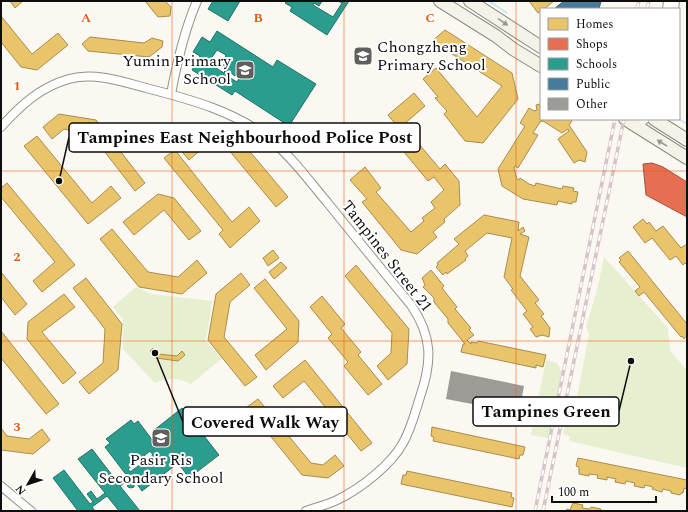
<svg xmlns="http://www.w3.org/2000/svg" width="688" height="512" font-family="Spectral,serif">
  <rect width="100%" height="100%" fill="#fbf8f1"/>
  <g fill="#e6f0d1">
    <path d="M604,257L668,328L670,350L687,371V468L569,441L570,436L563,434L566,418L573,419L589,334L586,327L597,290Z"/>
    <path d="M136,287L152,294L212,301L208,330L205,340L222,358L191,384C176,378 170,377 155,383L123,349V319L113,307Z"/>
    <path d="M546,360L557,363L564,376L548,438L531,435Z"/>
  </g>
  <g fill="#e9c46a" stroke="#a78d4e">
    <path d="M10,1H23L15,8Z"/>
    <path d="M145,1H165L171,7L170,16L158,17Z"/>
    <path d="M529,1H554L544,9H541V11L538,13Z"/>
    <path d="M1,16L32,54L58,33L68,45L37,70L21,67L1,42Z"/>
    <path d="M445,30L512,73L518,99L483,143L465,141L444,114L447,111L435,98L438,97L423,79L436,68L477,117L502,86L432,41Z"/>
    <path d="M90,37L144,43L152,38L163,41L162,47L149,57L88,51L82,44Z"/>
    <path d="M414,93L425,106L403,125L440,169L445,164L459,181L460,205L444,219L445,222L433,232L437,237L417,254L401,250L362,202L367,199L350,180L365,167L381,188L376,192L411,232L424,221L422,218L435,208L431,202L444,190L434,177L428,181L390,135L399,128L388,115Z"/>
    <path d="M539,104L541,109V119H570L572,121L569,125L587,152L585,162L579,160L574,163L558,139L569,131L568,129L562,133L543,121L540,122L533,133L538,135L518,168L515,166L514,168L517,179L519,180L520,178L529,184L535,186L536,183L562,189L563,186L574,188L573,191L578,192L576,202H572V204L558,201L557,205L523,199L502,186L498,169L525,126L520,123L529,108L534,111L537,110L536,105Z"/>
    <path d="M59,114L96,120L145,183L135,191L91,134L64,129L52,139L43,127Z"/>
    <path d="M197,130L236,135L288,197L276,207L228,149L204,147L189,160L178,147Z"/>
    <path d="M37,136L92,203L111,186L121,198L88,224L24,146Z"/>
    <path d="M175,150L232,222L249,207L260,221L230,248L219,234L223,230L164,158Z"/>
    <path d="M7,183L75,265L42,292L33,281L55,262L1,197V188Z"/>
    <path d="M158,194L174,198L201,231L189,240L164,210L134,235L123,222Z"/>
    <path d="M484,215L519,222L518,231L523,227L525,231L520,234L529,237L520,276L539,300L535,303L544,314L541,316L550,328L549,337L542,335L536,337L530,329L533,327L523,314L527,311L511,290L513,289L504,277L512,238L487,233L465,251L468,256L465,259L466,260L447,274L446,272L443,275L436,267L438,265L437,263L459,244L454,239Z"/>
    <path d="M643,219L647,224L649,222L656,231L663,226L681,248L687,244V265L685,263L683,265L676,256L670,260L652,238L645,243L633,227Z"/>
    <path d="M112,229L148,272L178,277L197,260L207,273L182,294L139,287L100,239Z"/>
    <path d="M273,250L279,258L268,266L263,258Z"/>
    <path d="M628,251L687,324V336L684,339L682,336L681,337L644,292L639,296L635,291L640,287L619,262L621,260L619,258Z"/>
    <path d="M281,262L287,268L274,279L269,272Z"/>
    <path d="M356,265L409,329L407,364L388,380L377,366L391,353L392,333L345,276Z"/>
    <path d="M431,270L444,286L442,288L457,307L455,309L471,328L469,330L474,335L467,340L471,344V342L477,343L478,341L546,355L543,367L536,365V368L461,352L463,344H465L448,323V319L434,302V298L423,287L425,285L422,278Z"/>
    <path d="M1,272L27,304L15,315L1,297Z"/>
    <path d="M241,273L250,285L230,302L224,337L257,377L245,386L208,340L216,294Z"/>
    <path d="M86,278L122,324L118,370L89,394L79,382L103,363L105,329L73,288Z"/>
    <path d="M265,279L299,321L298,342L266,370L255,355L287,329L254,288Z"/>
    <path d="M64,294L75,307L42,332L76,373L63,384L27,339L28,322Z"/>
    <path d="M322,296L345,324L341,328L361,352L358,355L382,384L368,395L344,366L348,362L328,338L332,334L310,307Z"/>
    <path d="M1,331L59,404L46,414L1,358Z"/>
    <path d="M153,348L158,354L177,356L182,351L185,355L178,361L156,358L150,351Z"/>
    <path d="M305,360L372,443L361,451L304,381L283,398L273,386Z"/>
    <path d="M258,399L311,463L323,465L335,455L344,466L328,478L302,475L247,407Z"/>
    <path d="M432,427L525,447L523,455H520L519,459L433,441L434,437L431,436Z"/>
    <path d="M1,428L7,436L29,439L42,429L50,440L33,454L1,450Z"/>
    <path d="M578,458L687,480V489L684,488L683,493H681L680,495L671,493V491L663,489L662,492L652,489L653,487L645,485L644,488L634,486L635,483L626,481L625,484L615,482L616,479L607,477V480L597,478L598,475L589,474V476L579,474V467L576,466Z"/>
    <path d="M407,471L512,493L511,497L514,498L512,507L401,484L403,475H406Z"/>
    <path d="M573,503L583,505L582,508L590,509L591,507L601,509L600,511H566L567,509L570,510Z"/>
  </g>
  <path fill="#e76f51" stroke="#a6523d" d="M652,163L663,167L687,182V217L646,195L643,164Z"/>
  <g fill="#2a9d8f" stroke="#217268" fill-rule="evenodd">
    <path d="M213,1H240L228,21L208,9Z"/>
    <path d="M287,1H322L319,6L314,3L313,5L333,17L342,3L338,1H349L327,35L290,11L292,7L285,3Z"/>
    <path d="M217,31L273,67L277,60L316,84L289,126L235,91L232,95L192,70L200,56L193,52L202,37L210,42ZM217,50L226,55L224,60L226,61L222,68L225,70L224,73L208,63ZM237,63L245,67L237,82L229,77L231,73L235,76L239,69L235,66Z"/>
    <path d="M182,408L219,455L189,478L178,463L142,491L132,477L129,479L134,483V487L131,488L128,487L126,482L120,486L140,511H119L107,496L92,507L95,511H78L53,478L64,470L90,504L93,502L87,494L91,491L97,499L105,493L78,459L92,449L118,483L127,476L105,447L110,443L106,439L131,420L134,424L138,421L156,445L158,443L162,448L165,446L153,431ZM150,451L153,455L130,472L128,469Z"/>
  </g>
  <path fill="#457b9d" stroke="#345a72" d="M564,1H601L599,9H554Z"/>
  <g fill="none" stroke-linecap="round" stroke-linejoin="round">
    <g stroke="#c7e9f5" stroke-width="2">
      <path d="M489,1L507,13"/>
      <path d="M679,119L687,124"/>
    </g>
  </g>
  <path fill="#9e9b97" d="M451,371L524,386L519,413L446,399Z"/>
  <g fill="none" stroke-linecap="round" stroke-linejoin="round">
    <g stroke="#949390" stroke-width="10">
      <g id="minor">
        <path d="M667,9L668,1"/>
        <path d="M674,9L675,1"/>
        <path d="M171,94C177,62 184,31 197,1"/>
        <path d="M1,127C20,106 40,87 69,79C94,72 121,81 146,88C189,99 235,111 271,140C293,158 309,181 327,202C355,237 383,271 411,305C433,337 432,362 420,397C415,413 411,429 403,443C391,465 360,489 337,500C327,505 316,507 306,511"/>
        <path d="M637,127L645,119"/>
        <path d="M1,486L31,511"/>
      </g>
    </g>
    <g stroke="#8b8986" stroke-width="14">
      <g id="secondary">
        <path d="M440,1L496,36L513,49L541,66"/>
        <path d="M470,1L541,47"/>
        <path d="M625,119L687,158"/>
        <path d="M654,119L687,140"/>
      </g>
    </g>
    <use href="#minor" stroke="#fefefd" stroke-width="8"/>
    <use href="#secondary" stroke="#f5f3e8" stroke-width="12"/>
    <g stroke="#d7c4c6" stroke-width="3.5">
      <g id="rail">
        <path d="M637,9L639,1"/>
        <path d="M647,9L649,1"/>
        <path d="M535,511L615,119"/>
        <path d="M543,511L624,119"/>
      </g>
    </g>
    <use href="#rail" stroke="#fff" stroke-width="2" stroke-dasharray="6" stroke-linecap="butt"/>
  </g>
  <defs><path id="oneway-solid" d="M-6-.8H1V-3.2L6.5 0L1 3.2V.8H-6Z"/></defs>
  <g fill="#989790">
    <use href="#oneway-solid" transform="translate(503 22) rotate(34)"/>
    <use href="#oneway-solid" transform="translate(662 143) rotate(-148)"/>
  </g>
  <path fill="none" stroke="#e8590c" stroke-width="1" stroke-opacity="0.55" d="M172,1V511M344,1V511M516,1V511M1,171H687M1,341H687"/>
  <defs>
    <g id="school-square" transform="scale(1)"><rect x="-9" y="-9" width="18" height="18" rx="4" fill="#605f5d" stroke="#fff"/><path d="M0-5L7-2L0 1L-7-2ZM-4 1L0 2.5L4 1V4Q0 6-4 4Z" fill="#fff"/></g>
  </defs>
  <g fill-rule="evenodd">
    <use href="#school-square" x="363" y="56"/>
    <use href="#school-square" x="245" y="70"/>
    <use href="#school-square" x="161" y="438"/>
  </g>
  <g text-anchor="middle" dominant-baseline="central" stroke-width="4" stroke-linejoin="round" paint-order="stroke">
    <g font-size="16" fill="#0d0d0d" stroke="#fff" text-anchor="start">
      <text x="377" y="47">Chongzheng<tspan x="377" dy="18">Primary School</tspan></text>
      <text x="231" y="61" text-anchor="end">Yumin Primary<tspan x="231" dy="18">School</tspan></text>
      <text x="161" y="460" text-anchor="middle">Pasir Ris<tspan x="161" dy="18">Secondary School</tspan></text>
    </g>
    <g font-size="16" fill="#0d0d0d" stroke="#fff">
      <text transform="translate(387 256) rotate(52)">Tampines Street 21</text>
    </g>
  </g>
  <g font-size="13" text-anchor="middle" font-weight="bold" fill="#e8590c" stroke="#fff" stroke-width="4" stroke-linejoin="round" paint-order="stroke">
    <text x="86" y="22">A</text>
    <text x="258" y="22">B</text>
    <text x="430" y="22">C</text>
    <text x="17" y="90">1</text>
    <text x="17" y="261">2</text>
    <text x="17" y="431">3</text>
  </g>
  <path fill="none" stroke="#0d0d0d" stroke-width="1.5" d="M59 181L69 137M631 361L619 411M155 353L183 422"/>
  <g fill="#0d0d0d" stroke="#fff" stroke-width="1.5">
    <circle cx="59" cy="181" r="4"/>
    <circle cx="631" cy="361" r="4"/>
    <circle cx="155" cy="353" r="4"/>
  </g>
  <g fill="#fff" stroke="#0d0d0d" stroke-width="1.5">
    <rect x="69" y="123" width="351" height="29" rx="4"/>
    <rect x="473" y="397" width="146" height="29" rx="4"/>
    <rect x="183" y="407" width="164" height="29" rx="4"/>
  </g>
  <g font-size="17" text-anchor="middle" font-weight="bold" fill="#0d0d0d">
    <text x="245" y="143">Tampines East Neighbourhood Police Post</text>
    <text x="546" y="417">Tampines Green</text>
    <text x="265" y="428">Covered Walk Way</text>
  </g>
  <rect width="688" height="512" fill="none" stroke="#0d0d0d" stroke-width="4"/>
  <rect x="540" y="8" width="140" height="112" fill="#ffffff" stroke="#9e9e9e"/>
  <rect x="548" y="18" width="20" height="12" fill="#e9c46a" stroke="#9e9e9e"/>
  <text x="576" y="28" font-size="12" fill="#0d0d0d">Homes</text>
  <rect x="548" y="38" width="20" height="12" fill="#e76f51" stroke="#9e9e9e"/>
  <text x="576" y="48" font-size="12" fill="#0d0d0d">Shops</text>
  <rect x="548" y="58" width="20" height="12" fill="#2a9d8f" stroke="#9e9e9e"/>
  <text x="576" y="68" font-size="12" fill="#0d0d0d">Schools</text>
  <rect x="548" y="78" width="20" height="12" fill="#457b9d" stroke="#9e9e9e"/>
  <text x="576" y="88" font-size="12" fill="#0d0d0d">Public</text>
  <rect x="548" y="98" width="20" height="12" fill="#9e9b97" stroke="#9e9e9e"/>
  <text x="576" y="108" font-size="12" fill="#0d0d0d">Other</text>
  <g transform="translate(28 484) rotate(231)" stroke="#ffffff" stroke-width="3" paint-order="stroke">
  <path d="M0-3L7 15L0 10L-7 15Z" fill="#0d0d0d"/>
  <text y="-6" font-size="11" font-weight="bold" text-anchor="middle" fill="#0d0d0d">N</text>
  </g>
  <path d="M552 496v6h104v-6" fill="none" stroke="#0d0d0d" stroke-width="2"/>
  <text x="558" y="496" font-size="12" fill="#0d0d0d" stroke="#ffffff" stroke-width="3" paint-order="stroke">100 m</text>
</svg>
